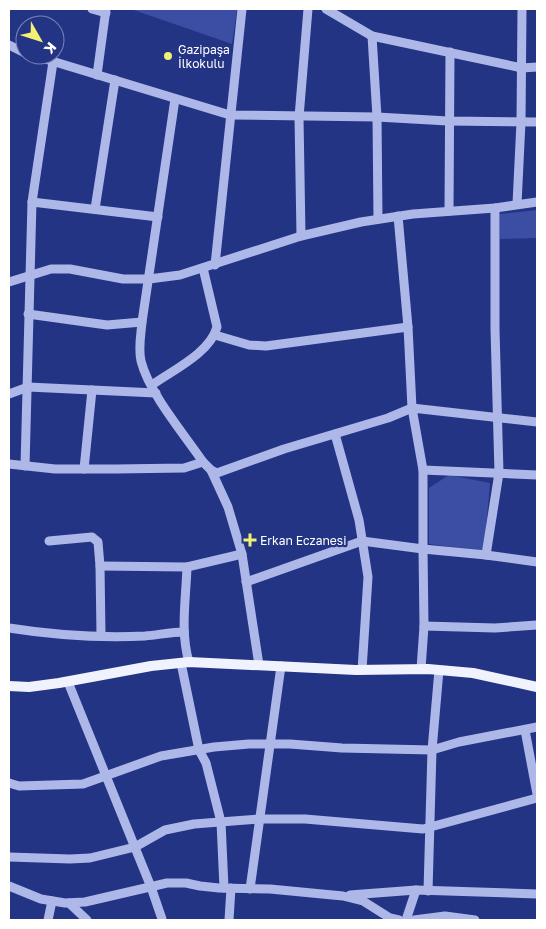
<svg xmlns="http://www.w3.org/2000/svg" width="546" height="929" font-family="'Golos Text',sans-serif">
  <rect width="100%" height="100%" fill="#243485"/>
  <g fill="#3c4ea3">
    <path d="M131,9H237L232,44Z"/>
    <path d="M537,210V238L500,239V214Z"/>
    <path d="M449,475L490,483L484,551L429,544V488Z"/>
  </g>
  <g fill="none" stroke-linecap="round" stroke-linejoin="round">
    <g stroke="#aeb8e8" stroke-width="9">
      <path d="M92,9L106,13"/>
      <path d="M326,9L372,36L522,68L537,67"/>
      <path d="M372,36L377,117L378,219"/>
      <path d="M9,45L25,53"/>
      <path d="M32,55L230,115L377,117L448,121L537,122"/>
      <path d="M97,75L106,9"/>
      <path d="M32,202L158,217"/>
      <path d="M517,204L521,122L522,9"/>
      <path d="M95,209L115,80"/>
      <path d="M449,211L450,52"/>
      <path d="M301,236L299,117L308,9"/>
      <path d="M215,265L242,9"/>
      <path d="M9,282L51,269H70L123,279H149L180,275L301,236L361,222L413,214L495,208L537,202"/>
      <path d="M28,314L107,325L142,322"/>
      <path d="M215,335L249,345L266,346L408,327"/>
      <path d="M152,385C173,370 210,353 217,327L203,268"/>
      <path d="M9,394L28,387L156,393"/>
      <path d="M335,434L359,520L368,577L362,670"/>
      <path d="M203,462L211,470L217,473L284,449L388,418L412,408L408,327L398,216"/>
      <path d="M9,464L55,469H116L184,468L203,462C184,434 149,393 141,361C138,348 141,335 142,322L175,99"/>
      <path d="M25,466L32,202L53,62"/>
      <path d="M84,469L92,390"/>
      <path d="M211,470L228,507L242,554L259,665"/>
      <path d="M423,470L537,475"/>
      <path d="M49,541L92,537L98,542L100,566L101,635"/>
      <path d="M486,555L499,473L495,329V208"/>
      <path d="M100,566L187,567L242,554"/>
      <path d="M187,567C186,598 180,632 189,662"/>
      <path d="M246,582L362,541L423,549V470L412,408L537,422"/>
      <path d="M424,626L495,628L537,625"/>
      <path d="M9,628C53,635 100,638 145,636C158,635 171,632 184,632"/>
      <path d="M181,663L199,750L206,763L221,822L224,888"/>
      <path d="M421,669L424,626L423,549L486,555L537,562"/>
      <path d="M68,682L151,887L162,919"/>
      <path d="M525,730L537,794"/>
      <path d="M9,783L19,786L83,784L161,756L214,747L249,744H290L342,748L432,750L459,742L537,727"/>
      <path d="M9,857L70,859L90,858L135,847L165,830L194,824L259,819H305L423,829L537,798"/>
      <path d="M9,886L41,899L65,903L85,902L167,883H186L200,886L219,888L270,889L343,896L363,901L390,918L399,920"/>
      <path d="M250,889L281,666"/>
      <path d="M428,891L432,750L439,670"/>
      <path d="M350,895L416,890L537,894"/>
      <path d="M69,903L87,920"/>
      <path d="M48,920L52,901"/>
      <path d="M229,920L231,888"/>
      <path d="M406,920L416,890"/>
      <path d="M414,920L445,916L475,920"/>
    </g>
    <path stroke="#f0f2fe" stroke-width="10" d="M9,686L29,687L59,683L151,666L189,662L356,670L428,669L473,673L537,687"/>
  </g>
  <g fill="#f2f172" stroke="#243485" stroke-width="2">
    <circle cx="168" cy="56" r="5"/>
    <path d="M247.5 532.5h5v5h5v5h-5v5h-5v-5h-5v-5h5z"/>
  </g>
  <g text-anchor="middle" dominant-baseline="central" stroke-width="4.5" stroke-linejoin="round" paint-order="stroke">
    <g font-size="12" fill="#fff" stroke="#243485" text-anchor="start">
      <text x="178" y="49">Gazipaşa<tspan x="178" dy="14">İlkokulu</tspan></text>
      <text x="260" y="540">Erkan Eczanesi</text>
    </g>
  </g>
  <rect width="546" height="929" fill="none" stroke="#ffffff" stroke-width="20"/>
  <g transform="translate(40 40) rotate(129)"><circle r="24" fill="#243485" stroke="#7c85b6"/>
  <path d="M0-4L9 19L0 12L-9 19Z" fill="#f2f172"/>
  <text y="-8" font-size="14" font-weight="bold" text-anchor="middle" fill="#ffffff">K</text>
  </g>
</svg>
